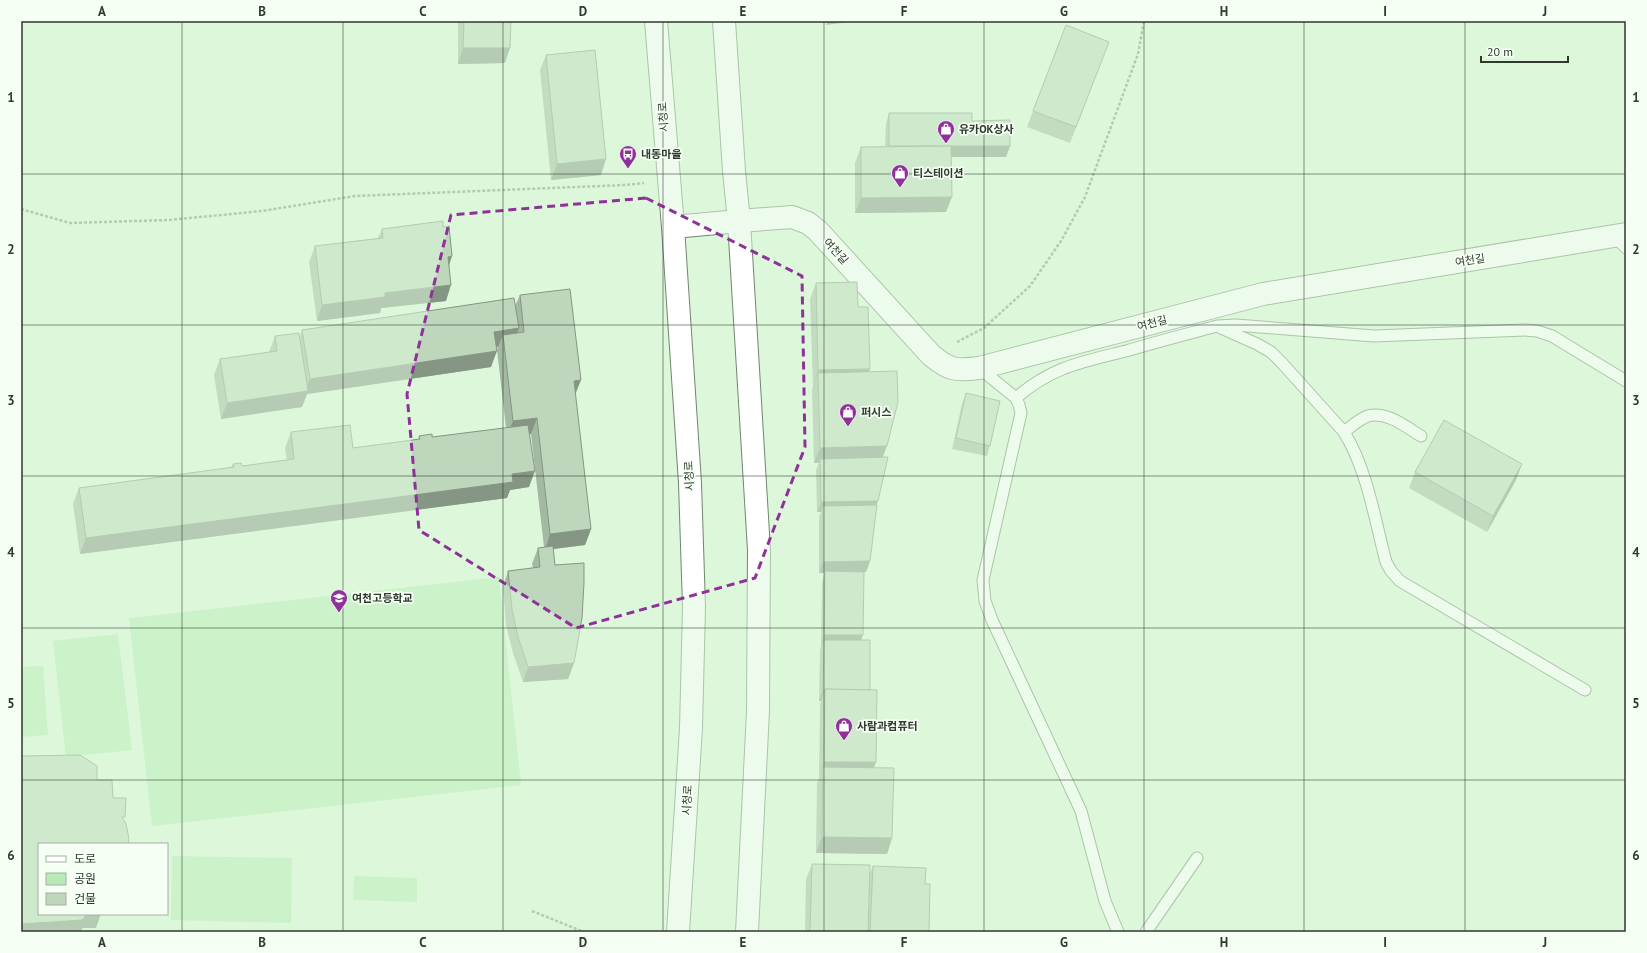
<svg xmlns="http://www.w3.org/2000/svg" width="1647" height="953" font-family="'PT Sans','Noto Sans KR',sans-serif">
  <rect width="100%" height="100%" fill="#ddf7db"/>
  <g fill="#b8eab5">
    <path d="M499,577L521,785L152,826L129,618Z"/>
    <path d="M118,634L132,750L66,757L53,641Z"/>
    <path d="M43,666L48,735L21,737V667Z"/>
    <path d="M172,856L292,858L291,923L171,920Z"/>
    <path d="M354,876L417,878V902L353,900Z"/>
  </g>
  <g fill="none" stroke-linecap="round" stroke-linejoin="round">
    <g stroke="#70876f" stroke-width="13">
      <g id="lane">
        <path d="M1614,236L1626,248"/>
        <path d="M1219,327L1257,344L1271,352L1282,363L1344,432C1367,469 1375,520 1386,562L1391,571L1400,581L1585,690"/>
        <path d="M979,368L1016,398L1019,405L1021,413L983,580L985,601L992,620L1081,811L1105,901L1118,932"/>
        <path d="M1016,398C1051,367 1082,362 1126,351C1156,342 1187,334 1217,326L1236,325L1374,336L1525,330L1537,331L1552,336L1626,381"/>
        <path d="M1344,432C1352,426 1359,419 1368,416C1387,411 1406,427 1421,436"/>
        <path d="M1146,932L1197,858"/>
      </g>
    </g>
    <g stroke="#70876f" stroke-width="24">
      <path id="street" d="M739,221L792,217L808,223L818,231L931,355C949,370 955,371 979,368L1263,294L1626,234"/>
    </g>
    <g stroke="#70876f" stroke-width="24">
      <g id="secondary">
        <path d="M656,21L673,227L690,483L694,607L691,728L678,932"/>
        <path d="M724,21L734,171L739,221L759,550L758,711L747,932"/>
        <path d="M673,227L739,221"/>
      </g>
    </g>
    <g stroke="#849682" stroke-width="2.5" stroke-dasharray="3 2" stroke-linecap="butt">
      <path d="M21,209L70,223L169,220L262,211L355,196L625,185L644,183"/>
      <path d="M957,342L984,328L1030,286L1061,241L1085,197L1138,54L1144,21"/>
      <path d="M532,911L584,932"/>
    </g>
    <use href="#lane" stroke="#fff" stroke-width="11"/>
    <use href="#street" stroke="#fff" stroke-width="22"/>
    <use href="#secondary" stroke="#fff" stroke-width="22"/>
  </g>
  <g fill="#a3b9a2">
    <path d="M458,21H511L505,63L458,64Z"/>
    <path d="M1066,25L1103,57L1070,143L1027,127Z"/>
    <path d="M546,55L601,175L551,180L540,70Z"/>
    <path d="M889,113L972,121L1010,146L1006,157H951L946,212L855,213V163L861,147H885L886,124Z"/>
    <path d="M443,227L449,265L446,301L381,308L380,313L317,321L309,262L315,246L378,238L382,229Z"/>
    <path d="M816,283L858,307L870,369L869,371L882,457L870,561L866,572H864L861,640L870,690L874,768L892,838L887,854L816,853L817,783L819,778L820,705L821,701H819L820,650L821,646L822,582L825,573H819V517L821,512H817L816,470L819,463H814L812,389L813,386L810,299Z"/>
    <path d="M520,295L575,395L591,529L585,545L553,549L555,565L574,663L568,679L523,682L513,653L506,625L503,587L508,571L533,568L532,564L538,548L544,547L531,434H530L529,487L510,490L507,498L80,554L73,504L79,488L231,468L233,464L242,466L287,460L285,448L291,432L353,448L418,440L419,436L432,437L506,428L497,350L498,347H496L491,367L307,394L302,407L221,419L214,375L220,359L269,352L275,336L300,337L302,330L515,306Z"/>
    <path d="M966,393L990,446L987,456L952,449L962,404Z"/>
    <path d="M1415,472L1516,480L1487,532L1409,488Z"/>
    <path d="M812,864L870,873L873,866L925,884L929,932H805L806,879Z"/>
  </g>
  <g fill="#859684">
    <path d="M828,21H856L826,25Z"/>
    <path d="M463,48H510L505,63L458,64Z"/>
    <path d="M889,146H1010L1006,157H885Z"/>
    <path d="M606,159L601,175L551,180L557,164Z"/>
    <path d="M952,197L946,212L855,213L861,198Z"/>
    <path d="M452,256L447,272L448,257Z"/>
    <path d="M451,285L446,301L381,308L380,313L317,321L322,305L385,293Z"/>
    <path d="M519,328L513,344L503,335L498,347L489,348L494,332Z"/>
    <path d="M497,351L491,367L307,394L302,407L221,419L227,403L305,391L310,379Z"/>
    <path d="M870,369L864,385L818,373L813,386L818,370Z"/>
    <path d="M581,380L575,395L574,381Z"/>
    <path d="M537,418L531,434L507,436L513,421Z"/>
    <path d="M887,446L881,462L820,459L819,463H814L820,448Z"/>
    <path d="M1522,464L1516,480L1487,532L1493,516Z"/>
    <path d="M535,471L529,487L510,490L507,498L80,554L86,538Z"/>
    <path d="M878,501L874,512L823,506L821,512H817L821,502Z"/>
    <path d="M591,529L585,545L545,550L550,534Z"/>
    <path d="M870,561L866,572L819,573L823,562Z"/>
    <path d="M824,635H863L859,646L824,640L821,646Z"/>
    <path d="M574,663L568,679L523,682L528,667Z"/>
    <path d="M823,690H825L821,701H819Z"/>
    <path d="M824,762H876L870,778L823,767L819,778Z"/>
    <path d="M822,837L892,838L887,854L816,853Z"/>
    <path d="M87,914H101L96,928H83L80,932H21V924Z"/>
  </g>
  <g fill="#bed7bc" stroke="#859684">
    <path d="M464,21H511L510,48H463Z"/>
    <path d="M1066,25L1109,42L1076,127L1033,111Z"/>
    <path d="M595,50L606,159L557,164L546,55Z"/>
    <path d="M889,113H972V121L1010,120V146H889Z"/>
    <path d="M951,146L952,197L861,198V147Z"/>
    <path d="M443,221V227L449,226L452,256L448,257L451,285L385,293V297L322,305L315,246L383,238L382,229Z"/>
    <path d="M857,282L858,307H868L870,369L818,370L816,283Z"/>
    <path d="M570,289L581,380L574,381L591,529L550,534L537,418L513,421L503,335L524,332L520,295Z"/>
    <path d="M514,298L519,328L494,332L497,351L310,379L302,330Z"/>
    <path d="M299,333L308,391L227,403L220,359L277,351L275,336Z"/>
    <path d="M897,371L898,402L887,446L820,448L818,373Z"/>
    <path d="M966,393L1000,401L990,446L956,438Z"/>
    <path d="M1444,420L1522,464L1493,516L1415,472Z"/>
    <path d="M350,425L353,448L420,439L419,436L432,434V437L528,425L535,471L512,474L513,482L86,538L79,488L234,467L233,464L241,463L242,466L294,459L291,432Z"/>
    <path d="M888,457L878,501L821,502L820,459Z"/>
    <path d="M877,505L870,561L823,562V506Z"/>
    <path d="M553,546L555,565L584,563V583L582,618L574,663L528,667L518,637L512,609L508,571L540,567L538,548Z"/>
    <path d="M825,571L864,572L863,635H824Z"/>
    <path d="M824,640H870V690L825,689V690H823Z"/>
    <path d="M825,689L877,690L876,762H824Z"/>
    <path d="M80,755L97,766V780H112L113,798H126L125,817H122L126,824L129,839L128,844H39V914H87L82,920L21,924V756Z"/>
    <path d="M823,767L894,768L892,838L822,837Z"/>
    <path d="M812,864L870,865L868,932H810Z"/>
    <path d="M873,866L926,868L925,884H930L929,932H870Z"/>
  </g>
  <path d="M0 0H1647V953H0ZM646,198L802,276L805,447L755,578L576,628L419,530L407,394L451,215Z" fill="#ddf7db" fill-opacity=".55" fill-rule="evenodd"/>
  <path fill="none" stroke="#90319a" stroke-width="3" stroke-dasharray="8 5" stroke-linejoin="round" d="M646,198L802,276L805,447L755,578L576,628L419,530L407,394L451,215Z"/>
  <path fill="none" stroke="#2f392e" stroke-width="1" stroke-opacity="0.55" d="M182,21V932M343,21V932M503,21V932M663,21V932M824,21V932M984,21V932M1144,21V932M1304,21V932M1465,21V932M21,174H1626M21,325H1626M21,476H1626M21,628H1626M21,780H1626"/>
  <defs>
    <g id="shop-pin" transform="scale(0.9)"><path d="M0 17L-7.5 6A9.5 9.5 0 1 1 7.5 6Z" fill="#90319a" stroke="#f5fff4"/><path d="M-5-2.5h2.3a2.7 3.5 0 0 1 5.4 0H5L5.5 6h-11ZM-1.5-2.5h3a1.5 2.3 0 0 0-3 0Z" fill="#fff"/></g>
    <g id="bus-pin" transform="scale(0.9)"><path d="M0 17L-7.5 6A9.5 9.5 0 1 1 7.5 6Z" fill="#90319a" stroke="#f5fff4"/><path d="M-5-6H5V4H4V6H2V4H-2V6H-4V4H-5ZM-3.5-4V0h7V-4ZM-3.5 1.2v1.5H-2V1.2ZM2 1.2v1.5H3.5V1.2Z" fill="#fff"/></g>
    <g id="school-pin" transform="scale(0.9)"><path d="M0 17L-7.5 6A9.5 9.5 0 1 1 7.5 6Z" fill="#90319a" stroke="#f5fff4"/><path d="M0-5L7-2L0 1L-7-2ZM-4 1L0 2.5L4 1V4Q0 6-4 4Z" fill="#fff"/></g>
  </defs>
  <g fill-rule="evenodd">
    <use href="#shop-pin" x="946" y="129"/>
    <use href="#bus-pin" x="628" y="154"/>
    <use href="#shop-pin" x="900" y="173"/>
    <use href="#shop-pin" x="848" y="412"/>
    <use href="#school-pin" x="339" y="598"/>
    <use href="#shop-pin" x="844" y="726"/>
  </g>
  <g text-anchor="middle" dominant-baseline="central" stroke-width="3.5" stroke-linejoin="round" paint-order="stroke">
    <g font-size="11" fill="#2f392e" stroke="#f5fff4">
      <text transform="translate(663 117) rotate(-94)">시청로</text>
      <text transform="translate(836 251) rotate(48)">여천길</text>
      <text transform="translate(1470 260) rotate(-9)">여천길</text>
      <text transform="translate(1152 323) rotate(-15)">여천길</text>
      <text transform="translate(689 476) rotate(-93)">시청로</text>
      <text transform="translate(687 800) rotate(-87)">시청로</text>
    </g>
    <g font-size="11" font-weight="bold" fill="#2f392e" stroke="#f5fff4" text-anchor="start">
      <text x="959" y="129">유카OK상사</text>
      <text x="641" y="154">내동마을</text>
      <text x="913" y="173">티스테이션</text>
      <text x="861" y="412">퍼시스</text>
      <text x="352" y="598">여천고등학교</text>
      <text x="857" y="726">사람과컴퓨터</text>
    </g>
  </g>
  <rect width="1647" height="953" fill="none" stroke="#f5fff4" stroke-width="44"/>
  <rect x="38" y="843" width="130" height="72" fill="#f5fff4" stroke="#a6b0a5"/>
  <rect x="46" y="856" width="20" height="6" fill="#ffffff" stroke="#a6b0a5"/>
  <text x="74" y="863" font-size="12" fill="#2f392e">도로</text>
  <rect x="46" y="873" width="20" height="12" fill="#b8eab5" stroke="#a6b0a5"/>
  <text x="74" y="883" font-size="12" fill="#2f392e">공원</text>
  <rect x="46" y="893" width="20" height="12" fill="#bed7bc" stroke="#a6b0a5"/>
  <text x="74" y="903" font-size="12" fill="#2f392e">건물</text>
  <path d="M1481 56v6h87v-6" fill="none" stroke="#2f392e" stroke-width="2"/>
  <text x="1487" y="56" font-size="12" fill="#2f392e" stroke="#f5fff4" stroke-width="3" paint-order="stroke">20 m</text>
  <rect x="22" y="22" width="1603" height="909" fill="none" stroke="#2f392e" stroke-width="1.5"/>
  <g font-size="13" text-anchor="middle" font-weight="bold" fill="#2f392e">
    <text x="102" y="16">A</text>
    <text x="262" y="16">B</text>
    <text x="423" y="16">C</text>
    <text x="583" y="16">D</text>
    <text x="743" y="16">E</text>
    <text x="904" y="16">F</text>
    <text x="1064" y="16">G</text>
    <text x="1224" y="16">H</text>
    <text x="1385" y="16">I</text>
    <text x="1545" y="16">J</text>
    <text x="11" y="102">1</text>
    <text x="1636" y="102">1</text>
    <text x="11" y="254">2</text>
    <text x="1636" y="254">2</text>
    <text x="11" y="405">3</text>
    <text x="1636" y="405">3</text>
    <text x="11" y="557">4</text>
    <text x="1636" y="557">4</text>
    <text x="11" y="708">5</text>
    <text x="1636" y="708">5</text>
    <text x="11" y="860">6</text>
    <text x="1636" y="860">6</text>
    <text x="102" y="947">A</text>
    <text x="262" y="947">B</text>
    <text x="423" y="947">C</text>
    <text x="583" y="947">D</text>
    <text x="743" y="947">E</text>
    <text x="904" y="947">F</text>
    <text x="1064" y="947">G</text>
    <text x="1224" y="947">H</text>
    <text x="1385" y="947">I</text>
    <text x="1545" y="947">J</text>
  </g>
</svg>
